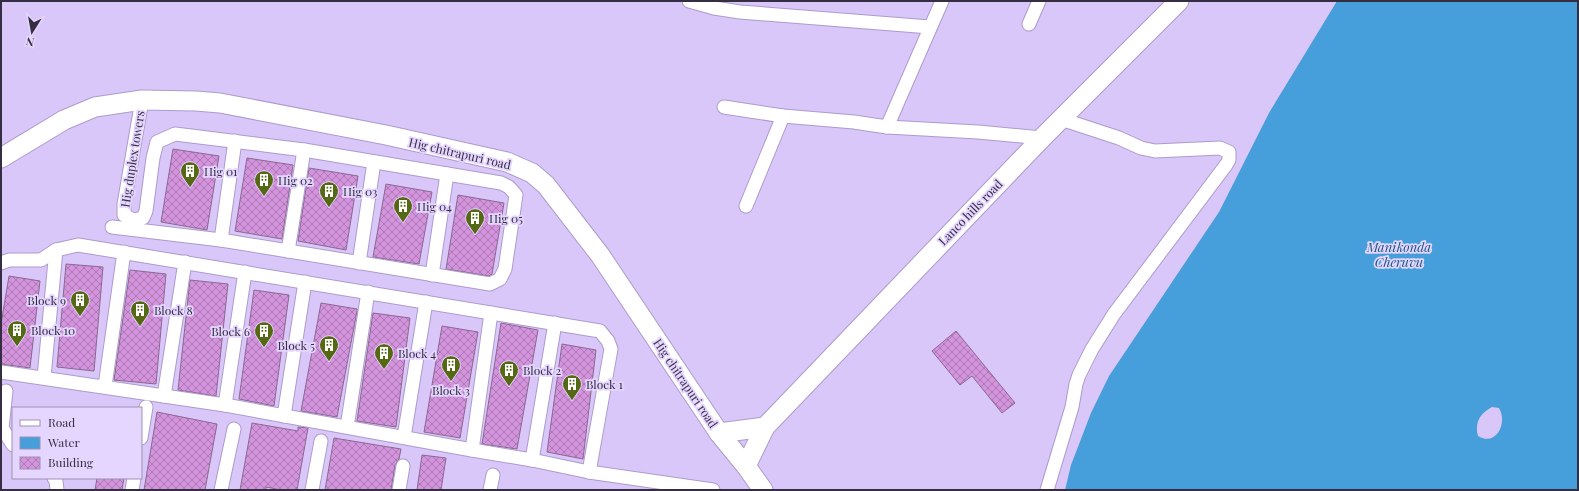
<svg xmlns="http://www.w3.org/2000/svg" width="1579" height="491" font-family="'Playfair Display',serif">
  <defs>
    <pattern id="building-cross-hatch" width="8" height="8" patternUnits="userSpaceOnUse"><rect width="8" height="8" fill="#d394dd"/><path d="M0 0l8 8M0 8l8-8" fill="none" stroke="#ac79b5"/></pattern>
  </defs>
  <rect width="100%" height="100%" fill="#dac7f9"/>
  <path fill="#469edb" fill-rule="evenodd" d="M1337,1H1578V490H1065L1071,465L1091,413L1109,376L1219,212L1269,113ZM1492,407L1499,408C1508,423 1496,447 1478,436C1474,422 1481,413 1492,407Z"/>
  <g fill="url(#building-cross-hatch)" stroke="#8a6890">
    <path d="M173,149L219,156L207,230L161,222Z"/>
    <path d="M247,158L293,165L282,239L235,231Z"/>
    <path d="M309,168L358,176L346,250L298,241Z"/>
    <path d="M386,184L432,192L419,264L373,257Z"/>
    <path d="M458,195L504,203L492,274L489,276L446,269Z"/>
    <path d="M66,264L103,267L94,371L57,367Z"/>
    <path d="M130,270L166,274L156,384L114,380Z"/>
    <path d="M9,276L40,281L30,368L1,364V324Z"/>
    <path d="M190,280L228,284L216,396L178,390Z"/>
    <path d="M254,290L289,295L274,406L239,399Z"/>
    <path d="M321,303L357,309V311L337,417L301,411Z"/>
    <path d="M373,313L410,318L396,427L357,421Z"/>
    <path d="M501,323L538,330L517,449L482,444Z"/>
    <path d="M442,326L478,332L460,438L424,432Z"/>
    <path d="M956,331L1015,403L1002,413L972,376L960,385L932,351Z"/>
    <path d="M562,344L596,350L583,459L547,452Z"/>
    <path d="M157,412L217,424L205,490H144Z"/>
    <path d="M252,423L298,431V427L308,428L297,490H281L266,487V490H240Z"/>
    <path d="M334,438L401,449L399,459L395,465L391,490H325Z"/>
    <path d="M422,455L446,458L441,490H417Z"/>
    <path d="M97,478H124L122,490H95Z"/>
  </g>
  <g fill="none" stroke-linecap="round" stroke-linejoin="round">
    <g stroke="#ad9bcb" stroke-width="15">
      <g id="street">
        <path d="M689,1L714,8L740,12L930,27"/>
        <path d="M1029,24L1039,1"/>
        <path d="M724,107L783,116L854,122L887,127L978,132L1042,138"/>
        <path d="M887,127L942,1"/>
        <path d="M746,206L783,116"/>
        <path d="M112,227L221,240L490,284L500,279L505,269L516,195L509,187L501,183L304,150L175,134L157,142L153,158L146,211L143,218L133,220L124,215V204L142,100"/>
        <path d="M221,240L235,141"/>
        <path d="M288,251L304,150"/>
        <path d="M1,263L9,260H41L56,250L78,245L600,331L608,341L611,349L589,472"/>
        <path d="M359,263L374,162"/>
        <path d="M432,275L447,174"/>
        <path d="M1,372L225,405L472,450L532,460L589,472L713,490"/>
        <path d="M44,377L56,250"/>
        <path d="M105,386L124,252"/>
        <path d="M6,391L2,428L13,445"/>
        <path d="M164,396L185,262"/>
        <path d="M225,405L245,272"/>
        <path d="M284,416L305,282"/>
        <path d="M347,427L368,292"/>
        <path d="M404,437L426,302"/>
        <path d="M141,438L146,407"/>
        <path d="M472,450L491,313"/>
        <path d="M532,460L555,323"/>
        <path d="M54,478L56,481L57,490"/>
        <path d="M132,490L134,478"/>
        <path d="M221,490L234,429"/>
        <path d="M312,490L321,441"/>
        <path d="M399,490L403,466"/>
        <path d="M490,490L493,475"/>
        <path d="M1047,490L1072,407L1076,384L1079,375L1092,349L1114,314L1226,165L1229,160V152L1220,148L1155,151L1141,148L1119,138L1061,119"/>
      </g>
    </g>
    <g stroke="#ad9bcb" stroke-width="21">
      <g id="secondary">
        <path d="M1,158L64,120L95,107L142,100L196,101L220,103L386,135L507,162L532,173L546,185L600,255L719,433L746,466L763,490"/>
        <path d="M719,433L765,427"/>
        <path d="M746,466L765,427L1042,138L1179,1"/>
      </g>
    </g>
    <use href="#street" stroke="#fff" stroke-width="13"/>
    <use href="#secondary" stroke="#fff" stroke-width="19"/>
  </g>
  <defs>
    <g id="building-pin" transform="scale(1)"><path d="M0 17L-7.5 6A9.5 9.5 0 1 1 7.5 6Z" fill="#556814" stroke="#e5d6ff"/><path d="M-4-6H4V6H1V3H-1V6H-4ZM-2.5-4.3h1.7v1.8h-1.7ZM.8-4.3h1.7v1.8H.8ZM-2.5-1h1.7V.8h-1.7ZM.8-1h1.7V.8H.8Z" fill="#fff"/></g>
  </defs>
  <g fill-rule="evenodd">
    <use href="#building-pin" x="190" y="171"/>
    <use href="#building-pin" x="264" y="180"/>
    <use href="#building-pin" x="329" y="191"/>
    <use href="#building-pin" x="403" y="206"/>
    <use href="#building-pin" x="475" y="218"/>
    <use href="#building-pin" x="80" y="300"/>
    <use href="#building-pin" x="140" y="310"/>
    <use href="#building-pin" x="17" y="330"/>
    <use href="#building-pin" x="264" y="331"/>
    <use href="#building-pin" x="329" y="345"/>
    <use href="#building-pin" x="384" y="353"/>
    <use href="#building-pin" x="451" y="365"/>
    <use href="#building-pin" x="509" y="370"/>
    <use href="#building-pin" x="572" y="384"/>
  </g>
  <g text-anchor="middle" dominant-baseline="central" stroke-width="3.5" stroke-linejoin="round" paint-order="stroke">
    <g font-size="12" fill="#352d41" stroke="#e5d6ff">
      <text transform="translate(460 153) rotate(13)">Hig chitrapuri road</text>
      <text transform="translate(132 159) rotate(-81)">Hig duplex towers</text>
      <text transform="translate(970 212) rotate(-46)">Lanco hills road</text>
      <text transform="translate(686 383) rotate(56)">Hig chitrapuri road</text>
    </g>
    <g font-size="12" fill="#352d41" stroke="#e5d6ff" text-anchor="start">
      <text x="204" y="171">Hig 01</text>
      <text x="278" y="180">Hig 02</text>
      <text x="343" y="191">Hig 03</text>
      <text x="417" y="206">Hig 04</text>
      <text x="489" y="218">Hig 05</text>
      <text x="66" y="300" text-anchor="end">Block 9</text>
      <text x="154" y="310">Block 8</text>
      <text x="31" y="330">Block 10</text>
      <text x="250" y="331" text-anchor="end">Block 6</text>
      <text x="315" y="345" text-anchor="end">Block 5</text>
      <text x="398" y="353">Block 4</text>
      <text x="523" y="370">Block 2</text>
      <text x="586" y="384">Block 1</text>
      <text x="451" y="390" text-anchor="middle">Block 3</text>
    </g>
    <g font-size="13" font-style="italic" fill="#16567f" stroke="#e5d6ff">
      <text x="1399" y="246">Manikonda<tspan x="1399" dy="15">Cheruvu</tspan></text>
    </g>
  </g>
  <rect width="1579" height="491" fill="none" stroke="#352d41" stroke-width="4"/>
  <rect x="12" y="407" width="130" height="72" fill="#e5d6ff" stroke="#9f92b3"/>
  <rect x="20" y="420" width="20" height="6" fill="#ffffff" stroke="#9f92b3"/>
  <text x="48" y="427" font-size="12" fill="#352d41">Road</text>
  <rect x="20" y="437" width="20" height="12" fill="#469edb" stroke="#9f92b3"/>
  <text x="48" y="447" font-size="12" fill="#352d41">Water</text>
  <rect x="20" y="457" width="20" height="12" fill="url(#building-cross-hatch)" stroke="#9f92b3"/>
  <text x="48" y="467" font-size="12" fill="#352d41">Building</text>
  <g transform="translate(32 32) rotate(191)" stroke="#e5d6ff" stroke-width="3" paint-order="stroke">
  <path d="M0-3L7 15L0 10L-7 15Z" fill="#352d41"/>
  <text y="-6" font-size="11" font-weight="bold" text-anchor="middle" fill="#352d41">N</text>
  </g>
</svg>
